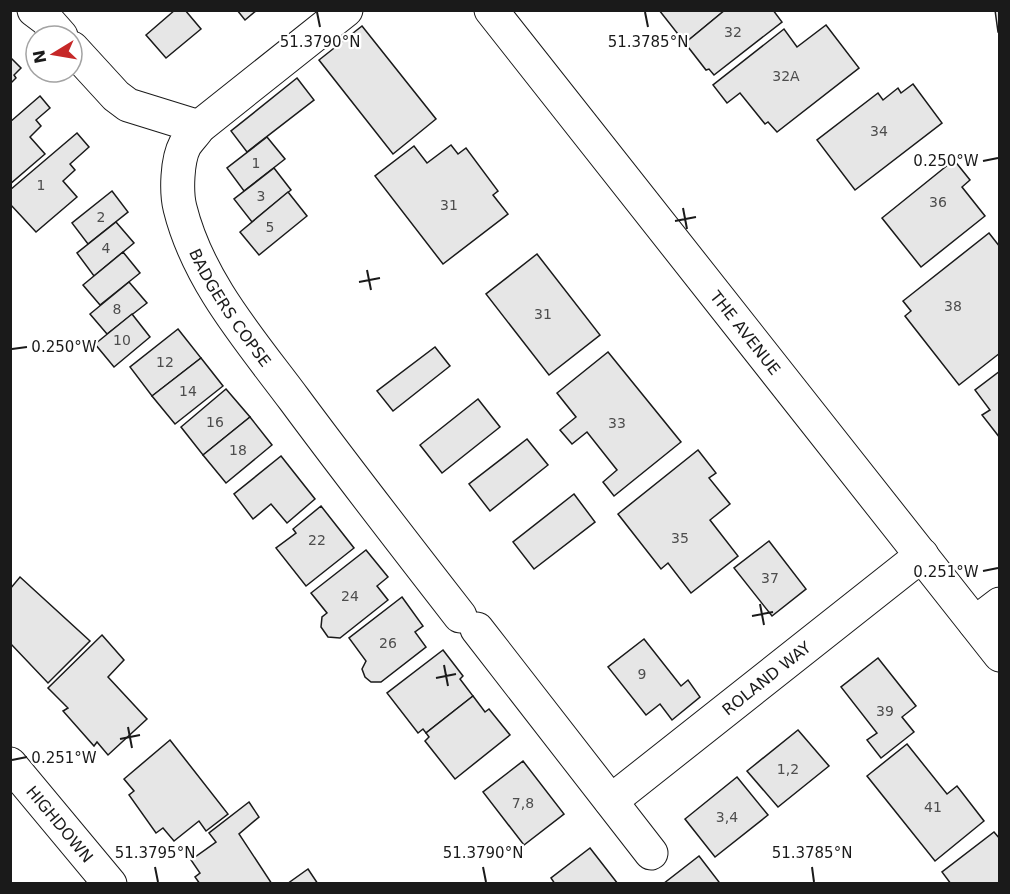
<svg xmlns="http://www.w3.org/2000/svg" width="1010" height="894" font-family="'DejaVu Sans',sans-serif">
  <rect width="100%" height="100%" fill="#fff"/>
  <g fill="#e6e6e6" stroke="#1a1a1a" stroke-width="1.5">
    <path d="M175,10H185L201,29L166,58L146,35Z"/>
    <path d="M237,10H257L245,20Z"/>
    <path d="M659,10H725L685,43Z"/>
    <path d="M725,10H773L782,22L714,75L709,69L706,70L685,43Z"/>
    <path d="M995,10H1000V32H998Z"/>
    <path d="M826,25L859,68L777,132L768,122L765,124L740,93L727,103L713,85L784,29L797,47Z"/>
    <path d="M362,26L436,119L393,154L319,60Z"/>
    <path d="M10,57L21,68L14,75L16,78L10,84Z"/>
    <path d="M297,78L314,100L247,152L231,131Z"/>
    <path d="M913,84L942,123L855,190L817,140L878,93L883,100L898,88L901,93Z"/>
    <path d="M40,96L50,108L36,120L41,126L30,137L45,154L10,184V122Z"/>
    <path d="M77,133L89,147L70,164L75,170L63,181L77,197L36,232L10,204V190Z"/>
    <path d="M267,137L285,159L244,191L227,168Z"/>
    <path d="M451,145L458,154L466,148L498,191L493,195L508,214L443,264L375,176L414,146L427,163Z"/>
    <path d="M954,160L970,180L962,187L985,216L921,267L882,218Z"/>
    <path d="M274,168L291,190L252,222L234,199Z"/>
    <path d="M112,191L128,212L88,244L72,223Z"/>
    <path d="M288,192L307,216L259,255L240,232Z"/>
    <path d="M116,222L134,243L94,276L77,253Z"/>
    <path d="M989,233L1000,247V353L959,385L905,316L911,311L903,301Z"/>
    <path d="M123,252L140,273L100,305L83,285Z"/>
    <path d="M537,254L600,335L549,375L486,294Z"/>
    <path d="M129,282L147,303L107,334L90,314Z"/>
    <path d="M132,314L150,337L114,367L95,344Z"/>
    <path d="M178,329L201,358L152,396L130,367Z"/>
    <path d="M435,347L450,366L393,411L377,391Z"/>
    <path d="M608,352L681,442L614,496L603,482L617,470L587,432L572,444L560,430L576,417L557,393Z"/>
    <path d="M201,358L223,386L175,424L152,396Z"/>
    <path d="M1000,371V438L982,415L990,410L975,390Z"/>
    <path d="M226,389L250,417L203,455L181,427Z"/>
    <path d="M478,399L500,427L442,473L420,445Z"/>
    <path d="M250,417L272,445L226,483L203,455Z"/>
    <path d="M527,439L548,465L490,511L469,484Z"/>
    <path d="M698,450L716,473L709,478L730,504L710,520L738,556L691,593L668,563L661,569L618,514Z"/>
    <path d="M281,456L315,499L287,523L271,504L253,519L234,494Z"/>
    <path d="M574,494L595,522L534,569L513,542Z"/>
    <path d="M321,506L354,548L306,586L276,548L296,533L293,529Z"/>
    <path d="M769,541L806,589L772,616L734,568Z"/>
    <path d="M366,550L388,577L377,586L388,600L340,638L328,637L321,627L322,617L327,613L311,593Z"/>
    <path d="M20,577L90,641L48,683L10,643V589Z"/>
    <path d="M402,597L423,626L415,632L426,647L381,682H371L365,677L362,669L366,661L349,638Z"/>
    <path d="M102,635L124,660L108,677L147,719L108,755L97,742L94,746L63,711L68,708L48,688Z"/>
    <path d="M644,639L681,686L688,680L700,697L672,720L660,704L646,715L608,667Z"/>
    <path d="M443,650L463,676L460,679L473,696L426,733L423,729L418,733L387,693Z"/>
    <path d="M878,658L916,706L902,717L914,732L881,758L867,740L877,733L841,687Z"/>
    <path d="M473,696L485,712L489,709L510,735L455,779L425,741L429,737L426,733Z"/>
    <path d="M798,730L829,766L778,807L747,771Z"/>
    <path d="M170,740L228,814L206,831L199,821L174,841L163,828L156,833L129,795L134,791L124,779Z"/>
    <path d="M907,744L947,794L957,786L984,821L935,861L867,776Z"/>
    <path d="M523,761L564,814L524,845L483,792Z"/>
    <path d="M737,777L768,815L715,857L685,819Z"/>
    <path d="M249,802L259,817L239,834L272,884H200L195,877L200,873L191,860L216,842L209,833Z"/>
    <path d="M994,832L1000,839V884H951L942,872Z"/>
    <path d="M590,848L618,884H555L551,878Z"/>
    <path d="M699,856L719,882L718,884H663Z"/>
    <path d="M308,869L318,884H287Z"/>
  </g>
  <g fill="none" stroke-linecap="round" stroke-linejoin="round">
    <g stroke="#1a1a1a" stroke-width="35">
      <g id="minor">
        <path d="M34,10L46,19L61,36"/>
        <path id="s1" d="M346,10L199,127C195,133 189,139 185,145C177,160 176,192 180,208C198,281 250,340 294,399C348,472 404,544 460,616"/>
        <path d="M72,48L116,96L128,105L199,127"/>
        <path d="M975,623L1000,604"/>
        <path d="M477,629L651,853"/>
        <path id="s2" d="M10,764L110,884"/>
        <path id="s3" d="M611,801L922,555"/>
      </g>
    </g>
    <g stroke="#1a1a1a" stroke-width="35">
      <g id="tertiary">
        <path id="s4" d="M491,10L1000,655"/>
      </g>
    </g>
    <use href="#minor" stroke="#fff" stroke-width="33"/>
    <use href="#tertiary" stroke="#fff" stroke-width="33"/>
  </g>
  <path fill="none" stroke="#1a1a1a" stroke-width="2" d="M317,12L320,27M645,12L648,27M983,161L998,158M683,208L687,229M675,221L696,217M367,270L371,290M359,282L380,278M12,349L27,347M983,571L998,568M760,604L764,625M752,616L773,612M444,665L448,686M436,678L456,674M128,727L132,748M120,739L140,735M12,760L27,757M155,867L158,882M483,867L486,882M812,867L814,882"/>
  <g text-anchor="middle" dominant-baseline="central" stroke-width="4.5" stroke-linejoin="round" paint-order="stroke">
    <g font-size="14" fill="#4d4d4d">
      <text x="733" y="32">32</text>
      <text x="786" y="76">32A</text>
      <text x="879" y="131">34</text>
      <text x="256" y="163">1</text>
      <text x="41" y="185">1</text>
      <text x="261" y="196">3</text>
      <text x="938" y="202">36</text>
      <text x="449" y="205">31</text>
      <text x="101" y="217">2</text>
      <text x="270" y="227">5</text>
      <text x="106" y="248">4</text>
      <text x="953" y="306">38</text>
      <text x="117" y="309">8</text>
      <text x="543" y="314">31</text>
      <text x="122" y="340">10</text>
      <text x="165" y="362">12</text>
      <text x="188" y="391">14</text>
      <text x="215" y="422">16</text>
      <text x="617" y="423">33</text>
      <text x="238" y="450">18</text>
      <text x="680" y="538">35</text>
      <text x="317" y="540">22</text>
      <text x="770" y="578">37</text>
      <text x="350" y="596">24</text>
      <text x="388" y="643">26</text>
      <text x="642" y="674">9</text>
      <text x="885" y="711">39</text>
      <text x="788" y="769">1,2</text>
      <text x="523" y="803">7,8</text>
      <text x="933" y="807">41</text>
      <text x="727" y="817">3,4</text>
    </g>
    <g font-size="16" fill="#1a1a1a" stroke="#fff">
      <text stroke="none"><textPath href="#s1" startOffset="387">BADGERS COPSE</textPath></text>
      <text stroke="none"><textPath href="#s4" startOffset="411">THE AVENUE</textPath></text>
      <text stroke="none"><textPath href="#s3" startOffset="198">ROLAND WAY</textPath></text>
      <text stroke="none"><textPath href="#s2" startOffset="78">HIGHDOWN</textPath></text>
    </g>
  </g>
  <g font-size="15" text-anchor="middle" fill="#1a1a1a" stroke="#fff" stroke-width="4.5" stroke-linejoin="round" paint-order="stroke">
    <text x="320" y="47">51.3790°N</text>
    <text x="648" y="47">51.3785°N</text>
    <text x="946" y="166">0.250°W</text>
    <text x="64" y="352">0.250°W</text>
    <text x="946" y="577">0.251°W</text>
    <text x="64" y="763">0.251°W</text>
    <text x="155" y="858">51.3795°N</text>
    <text x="483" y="858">51.3790°N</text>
    <text x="812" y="858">51.3785°N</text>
  </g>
  <rect width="1010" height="894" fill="none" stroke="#1a1a1a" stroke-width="24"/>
  <g transform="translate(54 54) rotate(259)"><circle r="28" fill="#ffffff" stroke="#a3a3a3" stroke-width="1.5"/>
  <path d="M0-4.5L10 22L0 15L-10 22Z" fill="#c62828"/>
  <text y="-9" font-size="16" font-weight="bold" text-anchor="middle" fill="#1a1a1a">N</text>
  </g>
</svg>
